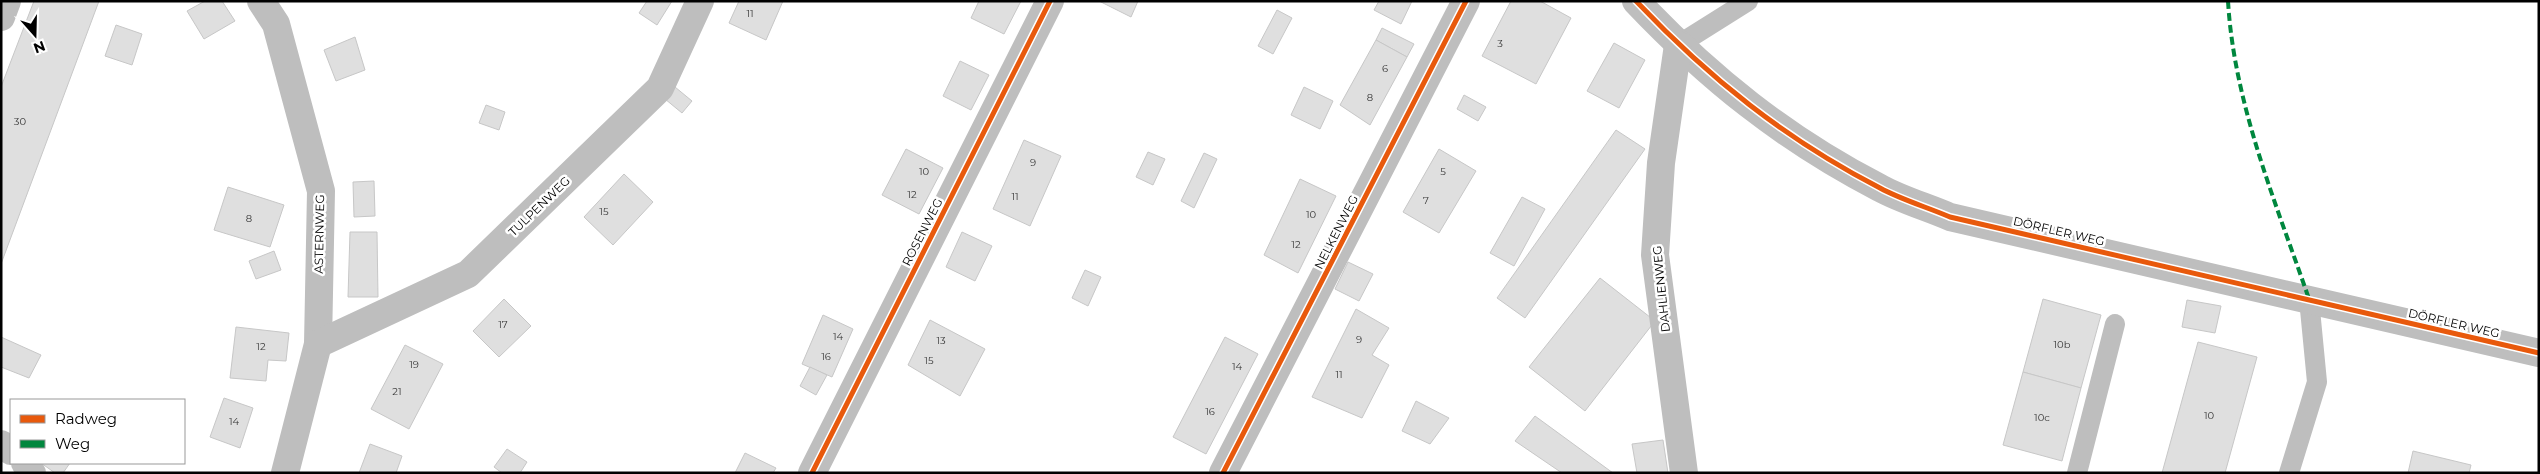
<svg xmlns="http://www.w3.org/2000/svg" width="2540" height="474" font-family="Montserrat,sans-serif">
  <rect width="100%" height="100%" fill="#fff"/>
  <g fill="#dfdfdf" stroke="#c7c7c7">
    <path d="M34,1H99L1,264V87Z"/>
    <path d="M205,1H222L235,21L204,39L187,11Z"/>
    <path d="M647,1H672L657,25L639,13Z"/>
    <path d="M739,1H783L766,40L729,23Z"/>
    <path d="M979,1H1021L1004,34L971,18Z"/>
    <path d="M1099,1H1138L1131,17Z"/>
    <path d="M1379,1H1412L1401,24L1374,10Z"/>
    <path d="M1511,1H1540L1571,18L1536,84L1482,56Z"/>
    <path d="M1277,10L1292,18L1273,54L1258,46Z"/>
    <path d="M116,25L142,34L132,65L105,56Z"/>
    <path d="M1382,28L1414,44L1407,57L1376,40Z"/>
    <path d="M355,37L365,70L336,81L324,50Z"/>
    <path d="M1376,40L1407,57L1370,125L1340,105Z"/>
    <path d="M1614,43L1645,60L1619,108L1587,91Z"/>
    <path d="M960,61L989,75L971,110L943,96Z"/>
    <path d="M675,87L692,101L682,113L665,99Z"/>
    <path d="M1304,87L1333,101L1320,129L1291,115Z"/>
    <path d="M1464,95L1486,107L1478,121L1457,109Z"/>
    <path d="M486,105L505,112L499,130L479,123Z"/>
    <path d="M1616,130L1645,149L1525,318L1497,298Z"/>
    <path d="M1024,140L1061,156L1030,226L993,209Z"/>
    <path d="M906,149L943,168L919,214L882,195Z"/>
    <path d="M1439,149L1476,171L1439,233L1403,212Z"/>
    <path d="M1148,152L1165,159L1153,185L1136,177Z"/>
    <path d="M1204,153L1217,159L1194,208L1181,201Z"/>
    <path d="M624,174L653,202L613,245L584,217Z"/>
    <path d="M1300,179L1336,196L1298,273L1264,255Z"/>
    <path d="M374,181L375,216L354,217L353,182Z"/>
    <path d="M228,187L284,205L270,247L214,230Z"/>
    <path d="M1522,197L1545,209L1514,266L1490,253Z"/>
    <path d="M350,232H377L378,297H348Z"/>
    <path d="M962,232L992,246L975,281L946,267Z"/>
    <path d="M274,251L281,270L256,279L249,261Z"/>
    <path d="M1348,262L1373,274L1359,301L1335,289Z"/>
    <path d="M1085,270L1101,277L1088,306L1072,298Z"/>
    <path d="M1600,278L1655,321L1585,411L1529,367Z"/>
    <path d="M504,299L531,326L499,357L473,331Z"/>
    <path d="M2043,299L2101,315L2081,388L2023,372Z"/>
    <path d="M2187,300L2221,306L2215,333L2182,327Z"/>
    <path d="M1356,309L1389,328L1372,355L1389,365L1362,418L1312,397Z"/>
    <path d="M823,315L853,329L832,377L802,364Z"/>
    <path d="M930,320L985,349L960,396L908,365Z"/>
    <path d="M236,327L289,333L286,361L268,360L266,381L230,378Z"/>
    <path d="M1,337L41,355L29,378L1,367Z"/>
    <path d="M1225,337L1258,354L1206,454L1173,437Z"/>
    <path d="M2198,342L2257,357L2225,473H2162Z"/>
    <path d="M405,345L443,364L409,429L371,409Z"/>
    <path d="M810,367L827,375L816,395L800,386Z"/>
    <path d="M2023,372L2081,388L2062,461L2003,445Z"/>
    <path d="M224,398L253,408L240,448L210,437Z"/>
    <path d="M1416,401L1449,418L1430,444L1402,431Z"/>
    <path d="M1535,416L1613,473H1562L1515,441Z"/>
    <path d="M1663,440L1668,473H1637L1632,444Z"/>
    <path d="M370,444L402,456L396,473H359Z"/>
    <path d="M507,449L527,462L520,473H502L494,467Z"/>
    <path d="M2413,451L2471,465L2469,473H2408Z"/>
    <path d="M745,453L776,468L773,473H735Z"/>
    <path d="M41,463H70L63,473H55Z"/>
  </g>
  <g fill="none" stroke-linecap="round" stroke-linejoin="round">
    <g stroke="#bebebe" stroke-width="20">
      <path d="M1678,45L1748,1"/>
      <path d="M2077,473L2115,324"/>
      <path d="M2289,473L2317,382L2309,299"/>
    </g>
    <g stroke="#bebebe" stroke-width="28">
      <path d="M261,1L276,24L321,191L318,344L285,473"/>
      <path d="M1636,1C1709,78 1785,139 1880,188C1902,200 1927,207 1950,217L2539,353"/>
      <path d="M1,17L7,1"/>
      <path d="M1678,45L1661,163L1655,255L1684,473"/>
      <path d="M318,344L468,274L660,88L700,1"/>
      <path d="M1,444L11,451"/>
      <path d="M25,463L32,473"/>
      <path d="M812,473L1050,1"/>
      <path d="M1223,473L1466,1"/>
    </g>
    <path stroke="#00873e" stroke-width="4" stroke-dasharray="8 4" stroke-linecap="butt" d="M2228,1C2234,104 2276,203 2309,299"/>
    <g stroke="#fff" stroke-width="8">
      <g id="cycleway">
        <path d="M1636,1C1709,78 1785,139 1880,188C1902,200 1927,207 1950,217L2539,353"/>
        <path d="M812,473L1050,1"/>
        <path d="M1223,473L1466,1"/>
      </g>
    </g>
    <use href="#cycleway" stroke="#e8590c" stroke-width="5"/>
  </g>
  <g text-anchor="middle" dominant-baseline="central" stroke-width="5" stroke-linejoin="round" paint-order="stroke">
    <g font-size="10" fill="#383838">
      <text x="750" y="13">11</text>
      <text x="1500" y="43">3</text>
      <text x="1385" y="68">6</text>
      <text x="1370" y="97">8</text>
      <text x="20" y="121">30</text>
      <text x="1033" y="162">9</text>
      <text x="924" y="171">10</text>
      <text x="1443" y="171">5</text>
      <text x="912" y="194">12</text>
      <text x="1015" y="196">11</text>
      <text x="1426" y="200">7</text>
      <text x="604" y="211">15</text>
      <text x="1311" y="214">10</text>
      <text x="249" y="218">8</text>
      <text x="1296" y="244">12</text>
      <text x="503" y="324">17</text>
      <text x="838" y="336">14</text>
      <text x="1359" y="339">9</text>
      <text x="941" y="340">13</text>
      <text x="2062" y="344">10b</text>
      <text x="261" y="346">12</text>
      <text x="826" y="356">16</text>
      <text x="929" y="360">15</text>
      <text x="414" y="364">19</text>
      <text x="1237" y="366">14</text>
      <text x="1339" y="374">11</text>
      <text x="397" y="391">21</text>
      <text x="1210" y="411">16</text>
      <text x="2209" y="415">10</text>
      <text x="2042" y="417">10c</text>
      <text x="234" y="421">14</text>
    </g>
    <g font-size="12" fill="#000" stroke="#fff">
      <text transform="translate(539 206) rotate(-44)">TULPENWEG</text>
      <text transform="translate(2059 231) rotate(13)">DÖRFLER WEG</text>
      <text transform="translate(922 232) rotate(-63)">ROSENWEG</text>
      <text transform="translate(1336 232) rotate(-63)">NELKENWEG</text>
      <text transform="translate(319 234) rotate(-89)">ASTERNWEG</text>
      <text transform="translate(1661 289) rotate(-96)">DAHLIENWEG</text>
      <text transform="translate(2454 323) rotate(13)">DÖRFLER WEG</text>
    </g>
  </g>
  <rect width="2540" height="474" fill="none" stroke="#000000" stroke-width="5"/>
  <rect x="10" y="399" width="175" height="65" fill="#ffffff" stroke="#999999"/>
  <rect x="20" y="415" width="25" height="8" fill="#e8590c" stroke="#999999"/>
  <text x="55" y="424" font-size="15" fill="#000000">Radweg</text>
  <rect x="20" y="440" width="25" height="8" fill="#00873e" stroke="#999999"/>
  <text x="55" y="449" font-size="15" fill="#000000">Weg</text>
  <g transform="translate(35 35) rotate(160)" stroke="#ffffff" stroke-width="4" paint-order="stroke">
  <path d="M0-4L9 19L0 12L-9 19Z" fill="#000000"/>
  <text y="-8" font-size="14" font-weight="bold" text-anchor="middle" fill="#000000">N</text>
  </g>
</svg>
